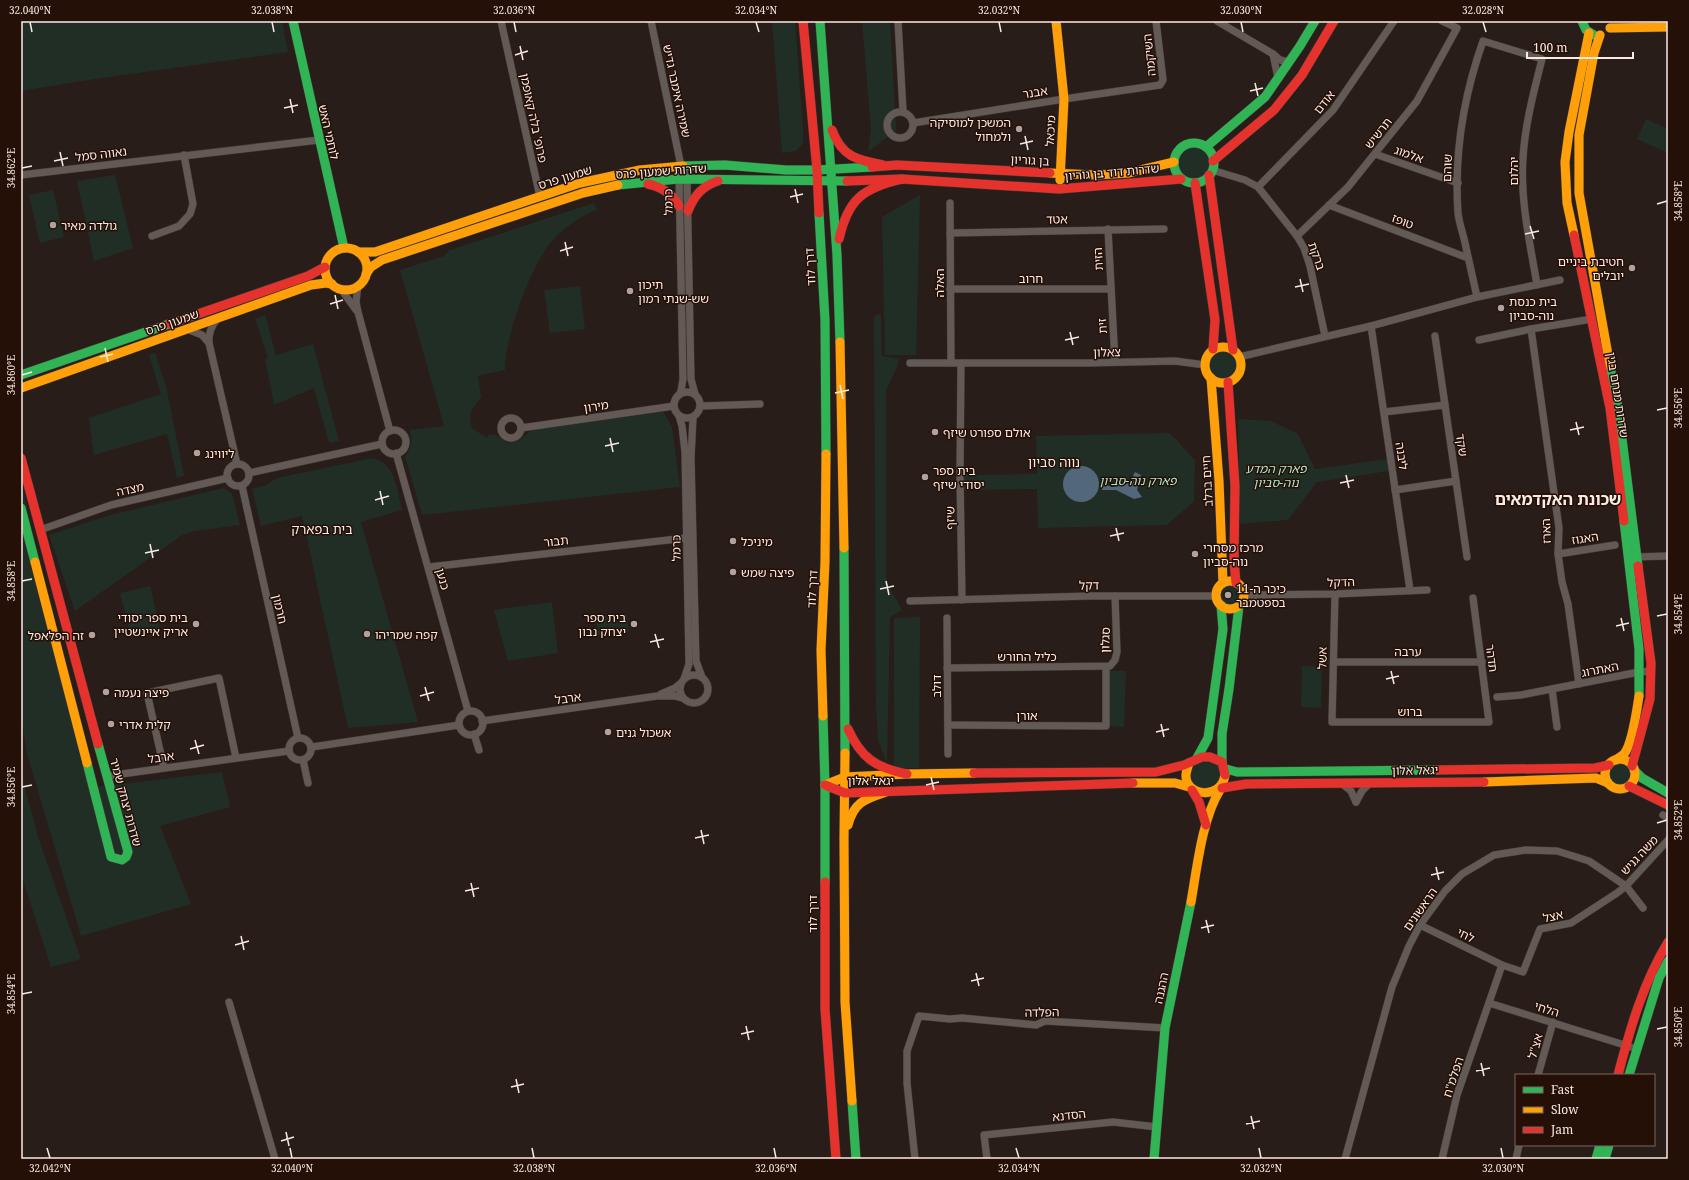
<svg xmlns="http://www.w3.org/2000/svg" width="1689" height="1180" font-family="'Noto Serif','Noto Sans Hebrew',serif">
  <rect width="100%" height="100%" fill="#281d18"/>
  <g fill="#212e26">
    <path d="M25,21H282L288,52L81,81L21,91V22Z"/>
    <path d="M772,21H795L803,129V143L796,151L782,153Z"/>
    <path d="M862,21H890L896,130L868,152L871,129Z"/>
    <path d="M1646,119L1668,129V153L1637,139Z"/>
    <circle cx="1193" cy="163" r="19"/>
    <path d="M115,175L133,248L94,261L77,181Z"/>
    <path d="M53,190L64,237L40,243L29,195Z"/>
    <path d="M920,195L916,355H885L882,217Z"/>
    <path d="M594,203L597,210C582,215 562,229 552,241C530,267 505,336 505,370L478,376L481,397C473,408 467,414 472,428L487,438L489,434L498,436L507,443L518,441L532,430L663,412L672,427L680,487L422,515L405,456C412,449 412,440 410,430L444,426L400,270L444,256L450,250Z"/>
    <path d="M580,286L585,329L550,333L544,290Z"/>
    <path d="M881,313L882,356L899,359L897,367L886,391V581L902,610L890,617L887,763L878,740L876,706L874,317Z"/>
    <path d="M265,315L276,355L313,344L339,441L329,443L314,388L274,405L265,359L268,358L255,319Z"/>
    <circle cx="1223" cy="365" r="17"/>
    <path d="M155,353L166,386L184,476L177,478L167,434L94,455L89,418L161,394L149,355Z"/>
    <path d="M1238,419L1271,421L1298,434L1315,469L1388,459L1389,471L1317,482L1288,520L1240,524Z"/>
    <path d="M1170,433L1195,460L1194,501L1167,525L1038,528L1037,489L960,490V475L1037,474L1036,436Z"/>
    <path d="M372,458C396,462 397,490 402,510L361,522L418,722L348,728L302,516L261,526L252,489L266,485L277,478Z"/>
    <path d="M21,480L89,788L222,772L230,807L160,826L191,904L81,936L27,754L21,711Z"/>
    <path d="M224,488L232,494L240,525L194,531L182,535L75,611L49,535L110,515Z"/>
    <circle cx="1230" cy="595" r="13"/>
    <path d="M150,586L160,628L131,636L120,593Z"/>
    <path d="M552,602L558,653L508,661L494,610Z"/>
    <path d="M627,614L629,632L598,635L596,617Z"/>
    <path d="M920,617L919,768H894V618Z"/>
    <path d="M1302,666L1322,667L1321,708L1301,707Z"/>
    <path d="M1109,671H1126L1124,727L1108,726Z"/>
    <path d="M1194,760L1221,763V787L1192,789L1189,763Z"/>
    <circle cx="1620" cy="774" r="12"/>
    <path d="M21,773L38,837L81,959L51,967L21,874Z"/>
  </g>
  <g fill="#52677a">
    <circle cx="1081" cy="484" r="18"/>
    <path d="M1135,472L1141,475L1137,490L1142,497L1134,499L1116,490H1102L1101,480L1104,478L1107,485L1112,487L1130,482Z"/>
  </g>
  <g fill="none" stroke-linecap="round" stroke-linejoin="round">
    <g stroke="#423935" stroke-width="8">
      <g id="street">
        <path d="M501,21L540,197"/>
        <path d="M651,21L681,166L687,179L691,379L695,394"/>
        <path d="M898,21L903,111"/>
        <path d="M1217,21L1273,54L1280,60L1289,62"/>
        <path d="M1273,54L1278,78"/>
        <circle cx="900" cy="125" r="13"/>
        <path d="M913,123L1064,99L1160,85L1163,80L1156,21"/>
        <path d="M1375,154L1458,183"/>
        <path d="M1212,170L1245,180L1258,187L1297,236L1304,248L1310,266L1325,336"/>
        <path d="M21,175L319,140"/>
        <path d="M679,176L683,379L681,391L679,395"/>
        <path d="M1258,187L1333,110L1394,21"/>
        <path d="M950,203L951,363"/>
        <path d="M1329,205L1468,258"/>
        <path d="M1108,229L1115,362"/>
        <path d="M950,233L1164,229"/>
        <path d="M152,236L179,226L190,214L193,204L184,155"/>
        <path d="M1297,236L1348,187L1417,101L1457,28L1442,21"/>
        <path d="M358,285L356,302L358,312L390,431"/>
        <path d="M341,289L356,310"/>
        <path d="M950,289H1111"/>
        <path d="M1477,297C1473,279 1469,261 1465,243C1463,233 1459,223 1458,213C1454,155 1464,95 1483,41L1542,59C1534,91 1525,124 1523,158C1520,200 1530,243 1537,285"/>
        <path d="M218,318C211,326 208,333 209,343L237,464"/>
        <path d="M1371,326L1410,590"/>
        <path d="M187,329L202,335L209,343"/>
        <path d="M1531,329L1559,528L1558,554L1562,582L1568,604L1579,684"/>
        <path d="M1435,336L1467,557"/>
        <path d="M1479,340L1531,329L1592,319"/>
        <path d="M1239,357L1371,326L1477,297L1560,280"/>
        <path d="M910,363H1088L1175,361L1205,365"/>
        <path d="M961,363L960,475L962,600"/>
        <circle cx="687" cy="405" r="13"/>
        <path d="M701,406L760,404"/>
        <path d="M1384,412L1445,405"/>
        <path d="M679,416L682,426L685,452L689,664L684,679"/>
        <circle cx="511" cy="428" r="10"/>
        <path d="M693,418L691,458L696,661L702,677"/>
        <path d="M521,428L674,406"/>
        <circle cx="394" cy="442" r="12"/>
        <path d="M396,453L468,711"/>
        <circle cx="238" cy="475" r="11"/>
        <path d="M249,473L382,444"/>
        <path d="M242,486L298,738"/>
        <path d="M1395,490L1456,481"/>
        <path d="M40,530L111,505L228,478"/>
        <path d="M1558,554L1615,545"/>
        <path d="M1634,557L1668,556"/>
        <path d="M429,567L686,538"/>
        <path d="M1242,588L1257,595L1335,594L1427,590"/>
        <path d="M1335,594L1332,722H1489L1473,598"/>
        <path d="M910,601L1091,596H1216"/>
        <path d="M1243,601L1257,595"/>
        <path d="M947,618L948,754"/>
        <path d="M1334,662H1482"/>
        <path d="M947,668L1110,666L1115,660L1117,652L1115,596"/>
        <circle cx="694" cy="689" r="14"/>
        <path d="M1552,689L1557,727"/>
        <path d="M661,694L675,688L681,683"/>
        <path d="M1497,697L1521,695L1639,672L1651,671"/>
        <circle cx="471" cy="723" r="12"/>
        <path d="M482,721L657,696H675L683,698"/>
        <path d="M948,725L1106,726V667"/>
        <path d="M474,734L479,750"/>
        <circle cx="300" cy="749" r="11"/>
        <path d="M312,747L459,725"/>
        <path d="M303,760L308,783"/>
        <path d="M164,768L147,693L219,678L236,758"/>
        <path d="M107,776L289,751"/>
        <path d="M1341,783L1351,791L1356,802"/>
        <path d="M1356,802L1362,791L1370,783"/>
        <path d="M1663,815L1668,818"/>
        <path d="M1420,925L1502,965L1523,972L1540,929L1571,923L1617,893L1626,886L1668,840"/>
        <path d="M229,1002L275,1159"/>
        <path d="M1489,1003L1631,1047"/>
        <path d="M1538,1075L1553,1022"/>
        <path d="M915,1159L907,1083V1051L919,1016L950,1019L962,1018L1036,1025L1045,1021L1165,1028"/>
        <path d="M987,1159L984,1135L1113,1122L1157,1127"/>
        <path d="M1345,1159L1392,987L1409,946L1420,925L1445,891L1462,874L1494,855L1526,850L1557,851L1589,861L1626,886L1643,908"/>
        <path d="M1442,1159L1457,1095L1502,965"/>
        <path d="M1516,1159L1519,1145"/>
      </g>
    </g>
    <g stroke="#423935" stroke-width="10">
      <g id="fast">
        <path d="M293,21L344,248"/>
        <path d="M820,21L837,255L840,342"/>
        <path d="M1582,21L1586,30L1594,35"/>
        <circle cx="1194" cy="163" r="20"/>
        <path d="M1206,147L1265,97L1300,46L1315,21"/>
        <path d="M683,166L725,165L786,170H817L872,167"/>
        <path d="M618,185L678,179L847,181"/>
        <path d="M819,213L825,320L826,454"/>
        <path d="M1610,366L1618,407L1638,566"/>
        <path d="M21,375L169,324"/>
        <path d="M21,508L35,562"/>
        <path d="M1624,521L1639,649V696"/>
        <path d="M844,548L845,753"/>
        <path d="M823,716L825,785V882"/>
        <path d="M1197,758L1208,738L1223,629L1221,605"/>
        <path d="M1222,762V734L1229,689L1239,606"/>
        <path d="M87,763L111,857L122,860L126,857L128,852L98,744"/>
        <path d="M1226,769L1237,772L1437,770"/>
        <path d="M1634,770L1642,778L1668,793"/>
        <path d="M1629,1075L1659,978L1668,961"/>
        <path d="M852,1101L856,1159"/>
        <path d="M1154,1159L1165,1028L1191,902"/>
        <path d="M1596,1159L1600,1145"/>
        <path d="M1605,1159L1609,1145"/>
      </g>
    </g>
    <g stroke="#423935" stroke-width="10">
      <g id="slow">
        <path d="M1056,21L1064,99L1060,180"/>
        <path d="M1610,28L1668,27"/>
        <path d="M1600,35L1594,53L1579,135V193L1610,366"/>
        <path d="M1050,173L1096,175L1128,173L1174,162"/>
        <path d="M1574,235L1567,203L1565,162L1569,132L1589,33"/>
        <circle cx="346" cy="269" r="21"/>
        <path d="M358,252H375L580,183L640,170L683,166"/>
        <path d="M366,274L371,267L382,260L583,193L618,185"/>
        <path d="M840,342L844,548"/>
        <circle cx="1223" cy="365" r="18"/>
        <path d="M1211,378L1219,481L1223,583"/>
        <path d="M21,388L311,285L326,283L332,284"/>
        <path d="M35,562L87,763"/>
        <circle cx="1230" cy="595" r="14"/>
        <path d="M823,716L821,650L825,562L826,454"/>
        <path d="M845,753L844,839L845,1002L852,1101"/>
        <circle cx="1620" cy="774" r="15"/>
        <path d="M1616,760C1618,758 1622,756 1624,754C1632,745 1637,709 1639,696"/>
        <path d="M1189,763C1188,767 1186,771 1186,775C1185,796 1221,801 1225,775"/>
        <path d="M1484,782L1596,778L1608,783"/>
        <path d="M1133,783H1175L1189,787"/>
        <path d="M825,785L845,777L907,774L974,773"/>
        <path d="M848,825C854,802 865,799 886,792"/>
        <path d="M1191,902C1197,868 1202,819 1220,790"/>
      </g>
    </g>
    <g stroke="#423935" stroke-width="10">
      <g id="jam">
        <path d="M803,21L817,170L819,213"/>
        <path d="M832,130C842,157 857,160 883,165"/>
        <path d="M1213,161L1274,110L1302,75L1334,21"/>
        <path d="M872,167L897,165L1050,173"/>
        <path d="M1209,175L1233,350"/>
        <path d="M847,181L902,179L1059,189L1181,179"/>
        <path d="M1195,183L1215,320L1213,349"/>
        <path d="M648,184C662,187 672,193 679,206"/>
        <path d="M688,211C694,196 702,186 718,181"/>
        <path d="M1574,235L1610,408L1624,521"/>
        <path d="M839,239C848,199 863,188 902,179"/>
        <path d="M169,324L308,276L325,267"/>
        <path d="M1228,382L1235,486L1234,561L1236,583"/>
        <path d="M21,458L98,744"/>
        <path d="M848,729C861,758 876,768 907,774"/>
        <path d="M1632,766L1650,699L1651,663L1638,566"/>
        <path d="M1437,770L1595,768L1609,765"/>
        <path d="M974,773L1156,772L1184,765L1202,757H1210L1222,762L1225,775"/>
        <path d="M825,785L845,793L1133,783"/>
        <path d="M1629,786L1668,805"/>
        <path d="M1222,788L1246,784L1484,782"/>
        <path d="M1192,790L1199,802L1206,825"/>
        <path d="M825,882V1009L836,1159"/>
        <path d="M1618,1075C1630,1029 1643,983 1668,942"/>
      </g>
    </g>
    <use href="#street" stroke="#635955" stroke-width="7"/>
    <use href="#fast" stroke="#30b455" stroke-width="9"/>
    <use href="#slow" stroke="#ff9f0a" stroke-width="9"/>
    <use href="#jam" stroke="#e5322d" stroke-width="9"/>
  </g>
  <path fill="none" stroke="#faeae4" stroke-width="1.5" d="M30,22L32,32M272,22L274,32M514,22L516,32M756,22L759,32M999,22L1001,32M1241,22L1243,32M1483,22L1486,32M520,46L523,60M515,55L528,51M1255,83L1258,96M1250,91L1263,88M290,99L293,113M284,108L298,105M1025,136L1028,150M1020,144L1033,141M60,152L63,166M54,161L68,158M22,168L32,166M795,189L798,203M790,197L803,194M1657,204L1667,201M1530,226L1534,239M1525,234L1539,231M565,242L568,256M560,251L573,247M1300,279L1303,292M1295,287L1309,284M335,295L338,309M330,304L343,300M1070,332L1073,345M1065,340L1079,337M105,348L108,362M100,357L113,354M22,375L32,372M840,385L843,399M835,393L849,390M1657,410L1667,408M1576,422L1579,435M1570,430L1584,427M610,438L613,452M605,446L619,443M1346,475L1349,488M1340,483L1354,480M380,491L383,505M375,500L389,496M1116,528L1119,541M1110,536L1124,533M150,544L153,558M145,553L159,550M22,581L32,579M886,581L889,595M880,589L894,586M1657,616L1667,614M1621,618L1624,631M1616,626L1629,623M655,634L659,648M650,642L664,639M1391,671L1394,684M1386,679L1399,676M425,687L429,701M420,696L434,692M1161,724L1164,737M1156,732L1169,729M195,740L199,754M190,749L204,745M931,777L934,790M926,785L939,782M22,787L32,785M1657,823L1667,820M701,830L704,844M695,838L709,835M1436,867L1439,880M1431,875L1444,872M471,883L474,897M465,891L479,888M1206,920L1209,933M1201,928L1214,925M241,936L244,950M235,945L249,941M976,973L979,986M971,981L984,978M22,994L32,992M746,1026L749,1040M1657,1029L1667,1027M741,1034L754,1031M1481,1063L1484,1076M1476,1071L1490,1068M516,1079L519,1093M511,1087L524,1084M1251,1116L1254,1129M1246,1124L1260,1121M286,1132L289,1146M281,1141L294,1137M47,1148L50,1158M290,1148L292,1158M532,1148L534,1158M774,1148L776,1158M1016,1148L1019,1158M1259,1148L1261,1158M1501,1148L1503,1158"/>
  <g fill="#b0a29d" stroke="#251008" stroke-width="1.5">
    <circle cx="1019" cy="129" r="4"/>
    <circle cx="53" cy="225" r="4"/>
    <circle cx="1632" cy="268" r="4"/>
    <circle cx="630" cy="291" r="4"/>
    <circle cx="1501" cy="308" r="4"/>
    <circle cx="935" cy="432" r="4"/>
    <circle cx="197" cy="453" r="4"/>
    <circle cx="925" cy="477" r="4"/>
    <circle cx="733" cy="541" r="4"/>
    <circle cx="1195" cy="554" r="4"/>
    <circle cx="733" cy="572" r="4"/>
    <circle cx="1228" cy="595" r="4"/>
    <circle cx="196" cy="624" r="4"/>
    <circle cx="634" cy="624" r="4"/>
    <circle cx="367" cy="634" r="4"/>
    <circle cx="92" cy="635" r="4"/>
    <circle cx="106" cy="692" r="4"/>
    <circle cx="111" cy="724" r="4"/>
    <circle cx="608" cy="732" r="4"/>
  </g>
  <g text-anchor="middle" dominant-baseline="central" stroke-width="3" stroke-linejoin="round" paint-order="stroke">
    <g font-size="12" fill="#faeae4" stroke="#251008">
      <text transform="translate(1149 55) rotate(-96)">השיקמה</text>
      <text transform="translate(677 91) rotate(78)">שמירה אימבר גדיש</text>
      <text transform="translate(1035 92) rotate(-9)">אבנר</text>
      <text transform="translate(1324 102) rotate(-51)">אודם</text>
      <text transform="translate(534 118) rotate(78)">פרופ' בלה קאופמן</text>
      <text transform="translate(1050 131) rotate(-87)">מיכאל</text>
      <text transform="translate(329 132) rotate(77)">לוחמי האש</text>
      <text transform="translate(1378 133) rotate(-52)">תרשיש</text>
      <text transform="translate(101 154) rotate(-7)">נאווה סמל</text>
      <text transform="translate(1409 154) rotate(19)">אלמוג</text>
      <text transform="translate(1030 160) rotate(3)">בן גוריון</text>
      <text transform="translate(1447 168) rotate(-88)">שוהם</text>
      <text transform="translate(661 171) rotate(-4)">שדרות שמעון פרס</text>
      <text transform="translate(1513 171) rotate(-90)">יהלום</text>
      <text transform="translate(1112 172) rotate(-5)">שדרות דוד בן גוריון</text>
      <text transform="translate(565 177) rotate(-17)">שמעון פרס</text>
      <text transform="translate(668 202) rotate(-91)">כרמל</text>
      <text transform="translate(1057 219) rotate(-1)">אטד</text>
      <text transform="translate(1403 221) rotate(21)">טופז</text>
      <text transform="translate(1317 256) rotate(71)">ברקת</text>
      <text transform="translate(1098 259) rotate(-93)">הזית</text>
      <text transform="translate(810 267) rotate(-93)">דרך לוד</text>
      <text x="1031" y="278">חרוב</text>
      <text transform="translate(939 283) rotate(-90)">האלה</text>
      <text transform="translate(172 322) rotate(-19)">שמעון פרס</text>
      <text transform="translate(1102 326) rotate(-93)">זית</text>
      <text transform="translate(1107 352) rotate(-1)">צאלון</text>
      <text transform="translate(1618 395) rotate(81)">שדרות מנחם בגין</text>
      <text transform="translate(596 406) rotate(-8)">מירון</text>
      <text transform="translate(1462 445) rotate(82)">שקד</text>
      <text transform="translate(1402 456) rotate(82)">ליבנה</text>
      <text transform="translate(1207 481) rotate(-93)">חיים ברלב</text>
      <text transform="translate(130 489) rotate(-13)">מצדה</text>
      <text transform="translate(950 518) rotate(-91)">שיזף</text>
      <text transform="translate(1546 531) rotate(-92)">הארז</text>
      <text transform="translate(1585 538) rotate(-9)">האגוז</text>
      <text transform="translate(556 541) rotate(-6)">תבור</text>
      <text transform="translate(676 548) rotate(-91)">כרמל</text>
      <text transform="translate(443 579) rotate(75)">כנען</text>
      <text transform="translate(1341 582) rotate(-2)">הדקל</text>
      <text transform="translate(1089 585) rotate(-1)">דקל</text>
      <text transform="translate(812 589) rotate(-87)">דרך לוד</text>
      <text transform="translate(280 609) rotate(77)">חרמון</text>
      <text transform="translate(1105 640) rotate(-88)">סגלון</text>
      <text x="1408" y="651">ערבה</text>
      <text x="1027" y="656">כליל החורש</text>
      <text transform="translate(1322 658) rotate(-89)">אשל</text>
      <text transform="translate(1492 658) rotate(83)">תדהר</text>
      <text transform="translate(1600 669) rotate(-11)">האתרוג</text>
      <text transform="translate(936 686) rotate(-90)">דולב</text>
      <text transform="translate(568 698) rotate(-8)">ארבל</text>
      <text x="1410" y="711">ברוש</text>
      <text x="1027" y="715">אורן</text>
      <text transform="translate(161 757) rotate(-8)">ארבל</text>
      <text transform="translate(1415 770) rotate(-1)">יגאל אלון</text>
      <text x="871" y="780">יגאל אלון</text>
      <text transform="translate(126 802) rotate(75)">שדרות יצחק שמיר</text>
      <text transform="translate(1639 855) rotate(-47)">משה גניש</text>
      <text transform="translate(1420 909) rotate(-55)">הראשונים</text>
      <text transform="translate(812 914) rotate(-90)">דרך לוד</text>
      <text transform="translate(1553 916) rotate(-12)">אצל</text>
      <text transform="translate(1466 935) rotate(26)">לחי</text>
      <text transform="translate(1161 988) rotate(-78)">ההגנה</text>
      <text transform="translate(1547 1009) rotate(17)">הלחי</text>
      <text transform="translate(1042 1012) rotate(-1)">הפלדה</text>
      <text transform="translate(1535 1046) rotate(-74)">אצ"ל</text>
      <text transform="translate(1453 1077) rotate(-72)">הפלמ"ח</text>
      <text transform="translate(1069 1115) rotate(-6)">הסדנא</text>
    </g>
    <g font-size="12" fill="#faeae4" stroke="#251008" text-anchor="start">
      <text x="1011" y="122" text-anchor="end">המשכן למוסיקה<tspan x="1011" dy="14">ולמחול</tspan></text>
      <text x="61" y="225">גולדה מאיר</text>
      <text x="1624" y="261" text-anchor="end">חטיבת ביניים<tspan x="1624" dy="14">יובלים</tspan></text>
      <text x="638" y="284">תיכון<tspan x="638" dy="14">שש-שנתי רמון</tspan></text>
      <text x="1509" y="301">בית כנסת<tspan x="1509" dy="14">נוה-סביון</tspan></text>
      <text x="943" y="432">אולם ספורט שיזף</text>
      <text x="205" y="453">ליווינג</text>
      <text x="933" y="470">בית ספר<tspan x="933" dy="14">יסודי שיזף</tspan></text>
      <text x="741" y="541">מיניכל</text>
      <text x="1203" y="547">מרכז מסחרי<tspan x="1203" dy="14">נוה-סביון</tspan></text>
      <text x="741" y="572">פיצה שמש</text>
      <text x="1236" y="588">כיכר ה-11<tspan x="1236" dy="14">בספטמבר</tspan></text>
      <text x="188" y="617" text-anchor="end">בית ספר יסודי<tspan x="188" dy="14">אריק איינשטיין</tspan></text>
      <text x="626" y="617" text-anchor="end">בית ספר<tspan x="626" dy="14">יצחק נבון</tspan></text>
      <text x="375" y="634">קפה שמריהו</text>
      <text x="84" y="635" text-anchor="end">זה הפלאפל</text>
      <text x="114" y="692">פיצה נעמה</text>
      <text x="119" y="724">קלית אדרי</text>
      <text x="616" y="732">אשכול גנים</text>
    </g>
    <g font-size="12" font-style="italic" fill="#ace8c9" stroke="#251008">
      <text x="1276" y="468">פארק המדע<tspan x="1276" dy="14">נוה-סביון</tspan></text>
      <text x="1138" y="480">פארק נוה-סביון</text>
    </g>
    <g font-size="13" fill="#faeae4" stroke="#251008">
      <text x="1054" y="462">נווה סביון</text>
      <text x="322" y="529">בית בפארק</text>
    </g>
    <g font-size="16" font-weight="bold" fill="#faeae4" stroke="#251008">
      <text x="1558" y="499">שכונת האקדמאים</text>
    </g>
  </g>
  <rect width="1689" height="1180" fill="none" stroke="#251008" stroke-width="44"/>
  <rect x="1515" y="1074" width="140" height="72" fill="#251008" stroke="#7a6760"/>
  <rect x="1523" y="1087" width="20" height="6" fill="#30b455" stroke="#7a6760"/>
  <text x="1551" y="1094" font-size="12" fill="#faeae4">Fast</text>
  <rect x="1523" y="1107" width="20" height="6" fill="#ff9f0a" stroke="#7a6760"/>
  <text x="1551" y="1114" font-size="12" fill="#faeae4">Slow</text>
  <rect x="1523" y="1127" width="20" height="6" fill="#e5322d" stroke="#7a6760"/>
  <text x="1551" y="1134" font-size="12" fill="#faeae4">Jam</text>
  <path d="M1527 52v6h106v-6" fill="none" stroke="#faeae4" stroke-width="2"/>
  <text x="1533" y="52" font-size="12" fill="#faeae4" stroke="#251008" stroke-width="3" paint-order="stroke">100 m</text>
  <rect x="22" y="22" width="1645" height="1136" fill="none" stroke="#faeae4" stroke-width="1.5"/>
  <g font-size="10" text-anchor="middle" fill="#faeae4">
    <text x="30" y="14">32.040°N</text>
    <text x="272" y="14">32.038°N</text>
    <text x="514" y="14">32.036°N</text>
    <text x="756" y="14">32.034°N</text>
    <text x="999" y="14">32.032°N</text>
    <text x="1241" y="14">32.030°N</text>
    <text x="1483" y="14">32.028°N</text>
    <text transform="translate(11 168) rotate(-90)" y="4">34.862°E</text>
    <text transform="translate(1678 201) rotate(-90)" y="4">34.858°E</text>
    <text transform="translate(11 375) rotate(-90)" y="4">34.860°E</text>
    <text transform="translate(1678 408) rotate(-90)" y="4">34.856°E</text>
    <text transform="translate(11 581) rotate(-90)" y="4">34.858°E</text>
    <text transform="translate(1678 614) rotate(-90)" y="4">34.854°E</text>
    <text transform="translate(11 787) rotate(-90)" y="4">34.856°E</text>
    <text transform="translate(1678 820) rotate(-90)" y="4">34.852°E</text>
    <text transform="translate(11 994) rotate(-90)" y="4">34.854°E</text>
    <text transform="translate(1678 1027) rotate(-90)" y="4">34.850°E</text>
    <text x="50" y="1172">32.042°N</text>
    <text x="292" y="1172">32.040°N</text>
    <text x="534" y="1172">32.038°N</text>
    <text x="776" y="1172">32.036°N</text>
    <text x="1019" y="1172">32.034°N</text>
    <text x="1261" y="1172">32.032°N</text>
    <text x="1503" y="1172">32.030°N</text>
  </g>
</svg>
